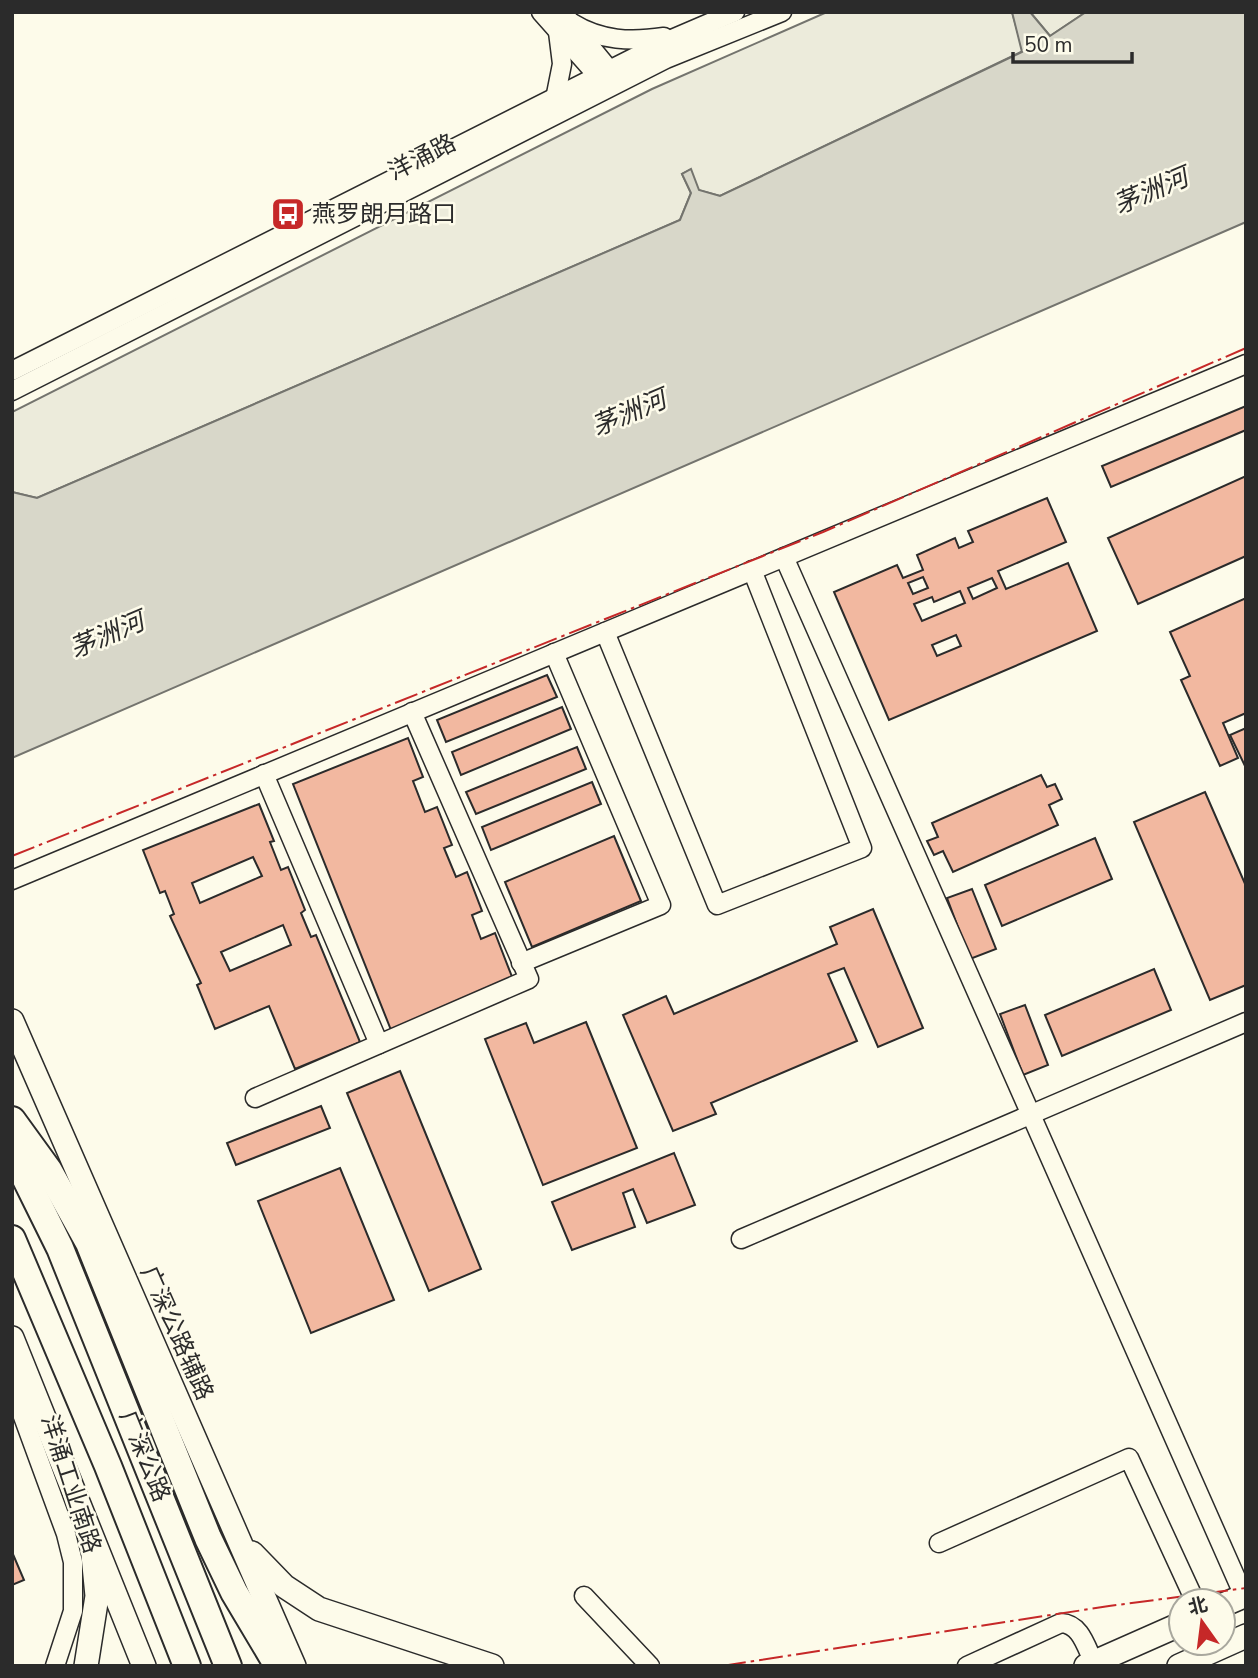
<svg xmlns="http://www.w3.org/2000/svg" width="1258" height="1678" font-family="'Nunito Sans','Noto Sans SC',sans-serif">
  <rect width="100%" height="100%" fill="#fdfbea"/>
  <g fill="#ecebdb" stroke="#74746e" stroke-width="2">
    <path d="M827,12H1012L1023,51L720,196L698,190L690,170L682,174L691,193L680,220L37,498L12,492V412L652,89Z"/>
    <path d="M1030,12H1086L1050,36Z"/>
  </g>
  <path fill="#d8d7c9" stroke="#74746e" stroke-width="2" d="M1012,12H1030L1050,36L1086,12H1246V222L12,758V492L37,498L680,220L691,193L682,174L691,169L699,190L720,196L1022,52Z"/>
  <g fill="#f2b8a0" stroke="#2b2b2b" stroke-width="2" fill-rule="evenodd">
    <path d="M1246,406V430L1111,487L1102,466Z"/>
    <path d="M1246,476V556L1138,604L1108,538Z"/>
    <path d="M1047,498L1066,542L998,571L1006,589L1068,563L1097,631L889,720L834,592L897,565L903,578L923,570L917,555L955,538L959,548L973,542L968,531ZM923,577L928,588L913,594L908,583ZM992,578L997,588L973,599L968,588ZM960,591L965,603L922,621L914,604L932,597L934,602ZM956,635L961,646L937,656L932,645Z"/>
    <path d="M1246,598V713L1223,723L1238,758L1220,766L1181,680L1190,676L1170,632Z"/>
    <path d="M547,675L557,697L446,742L437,720Z"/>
    <path d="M562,707L571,729L461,775L452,752Z"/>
    <path d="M1246,728V768L1230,735Z"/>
    <path d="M408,738L423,777L413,781L425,812L437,807L452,845L444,848L456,877L467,872L482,911L472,915L481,939L495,933L514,982L391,1030L293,784Z"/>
    <path d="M577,747L586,769L476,814L466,792Z"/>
    <path d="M1041,775L1047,787L1055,784L1062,799L1049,805L1058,825L953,872L943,851L934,855L927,841L938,837L932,823Z"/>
    <path d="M592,782L601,804L491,850L482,827Z"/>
    <path d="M1205,792L1246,886V985L1210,1000L1134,822Z"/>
    <path d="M259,804L274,841L270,842L281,870L288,867L305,910L301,913L311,937L316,935L360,1042L295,1069L269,1006L215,1029L197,985L201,983L170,916L174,914L165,891L160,893L143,850ZM253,857L262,876L200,903L192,883ZM283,925L291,945L230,971L221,952Z"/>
    <path d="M614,836L641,901L532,947L505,882Z"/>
    <path d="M1095,838L1112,879L1002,926L985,885Z"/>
    <path d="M972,889L996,949L970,959L947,898Z"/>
    <path d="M873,909L923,1028L878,1047L844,968L828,974L857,1041L711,1103L716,1114L673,1131L623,1015L666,996L674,1014L837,944L830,927Z"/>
    <path d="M1154,969L1171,1010L1062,1056L1045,1015Z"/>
    <path d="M1025,1005L1048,1065L1023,1075L1000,1014Z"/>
    <path d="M586,1022L637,1148L543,1185L485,1039L526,1023L534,1043Z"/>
    <path d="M400,1071L481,1269L429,1291L347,1093Z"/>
    <path d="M321,1106L330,1128L236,1165L227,1143Z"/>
    <path d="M674,1153L695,1205L647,1223L633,1189L623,1193L635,1227L572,1250L552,1202Z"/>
    <path d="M340,1168L394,1300L311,1333L258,1201Z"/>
    <path d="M12,1552L24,1580L12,1585Z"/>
  </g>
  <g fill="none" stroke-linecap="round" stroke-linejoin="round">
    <g stroke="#2b2b2b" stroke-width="21">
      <g id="minor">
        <path d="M541,12L604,83"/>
        <path d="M562,12L616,78"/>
        <path d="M572,23C601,41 631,42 664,37"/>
        <path d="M555,99L562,64L558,32"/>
        <path d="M12,371L665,42L735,12"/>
        <path d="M12,391L666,59L782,12"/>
        <path d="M784,557L1244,1596"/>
        <path d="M605,632L717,905L862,848L752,570"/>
        <path d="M264,774L379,1044"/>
        <path d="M12,880L1246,364"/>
        <path d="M521,963L661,905L554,653"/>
        <path d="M255,1098L529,979L412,712"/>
        <path d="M741,1239L1246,1022"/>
        <path d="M12,1356L22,1414L66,1534L73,1562V1611L55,1666"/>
        <path d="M939,1543L1129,1458L1195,1601"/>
        <path d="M584,1596L650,1666"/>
        <path d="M967,1666L1061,1623C1081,1624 1086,1647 1094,1663"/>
      </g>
    </g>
    <g stroke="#2b2b2b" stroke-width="26">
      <g id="major">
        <path d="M12,1021L294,1666"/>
        <path d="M12,1338L144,1666"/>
        <path d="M252,1553L284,1586L319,1609L492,1666"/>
        <path d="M1223,1605L1246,1595"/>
        <path d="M86,1666L97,1596L93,1555"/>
        <path d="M1086,1666L1181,1624"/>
        <path d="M1179,1666L1246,1636"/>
      </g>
    </g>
    <g stroke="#2b2b2b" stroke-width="30">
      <g id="highway">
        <path d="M12,1120L49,1171L89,1243L208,1538L234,1592L278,1666"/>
        <path d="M12,1151L60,1248L228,1666"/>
        <path d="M12,1239L108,1466L187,1666"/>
      </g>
    </g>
    <use href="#minor" stroke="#fdfbea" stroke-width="18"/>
    <use href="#major" stroke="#fdfbea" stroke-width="23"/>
    <use href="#highway" stroke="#fdfbea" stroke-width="26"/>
    <g stroke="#c62828" stroke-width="2" stroke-dasharray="24 5 3.5 5" stroke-linecap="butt">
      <path d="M12,856L823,532L1246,348"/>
      <path d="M722,1666L1109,1606L1246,1588"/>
    </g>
  </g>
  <defs>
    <g id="bus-square" transform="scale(1.75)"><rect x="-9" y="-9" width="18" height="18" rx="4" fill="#c62828" stroke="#fdfbea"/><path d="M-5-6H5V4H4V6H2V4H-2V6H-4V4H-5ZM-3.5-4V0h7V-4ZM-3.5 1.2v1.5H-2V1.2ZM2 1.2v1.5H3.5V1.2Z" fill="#fff"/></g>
  </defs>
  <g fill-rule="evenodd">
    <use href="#bus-square" x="288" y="214"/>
  </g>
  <g text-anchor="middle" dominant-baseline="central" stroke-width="5" stroke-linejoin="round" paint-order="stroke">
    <g font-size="24" fill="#2b2b2b" stroke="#fdfbea">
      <text transform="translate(422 157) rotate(-27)">洋涌路</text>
      <text transform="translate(177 1333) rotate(66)">广深公路辅路</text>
      <text transform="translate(145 1456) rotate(68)">广深公路</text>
      <text transform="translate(71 1484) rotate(72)">洋涌工业南路</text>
    </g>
    <g font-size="24" fill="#2b2b2b" stroke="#fdfbea" text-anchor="start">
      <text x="312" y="214">燕罗朗月路口</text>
    </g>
    <g font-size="26" font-style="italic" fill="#2b2b2b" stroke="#fdfbea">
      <text transform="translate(1151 191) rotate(-23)">茅洲河</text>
      <text transform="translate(629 413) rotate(-23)">茅洲河</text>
      <text transform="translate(107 635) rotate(-23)">茅洲河</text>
    </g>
  </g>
  <rect width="1258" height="1678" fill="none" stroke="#2b2b2b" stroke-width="28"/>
  <g transform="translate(1202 1622) rotate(346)"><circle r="33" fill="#fdfbea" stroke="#a9a89e" stroke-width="2"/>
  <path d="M0-5L12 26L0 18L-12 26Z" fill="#c62828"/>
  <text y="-10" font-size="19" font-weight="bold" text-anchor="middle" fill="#2b2b2b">北</text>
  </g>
  <path d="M1013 52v10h119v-10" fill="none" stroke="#2b2b2b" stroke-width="3.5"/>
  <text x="1024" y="52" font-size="21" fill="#2b2b2b" stroke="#fdfbea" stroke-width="5" paint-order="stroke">50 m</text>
</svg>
